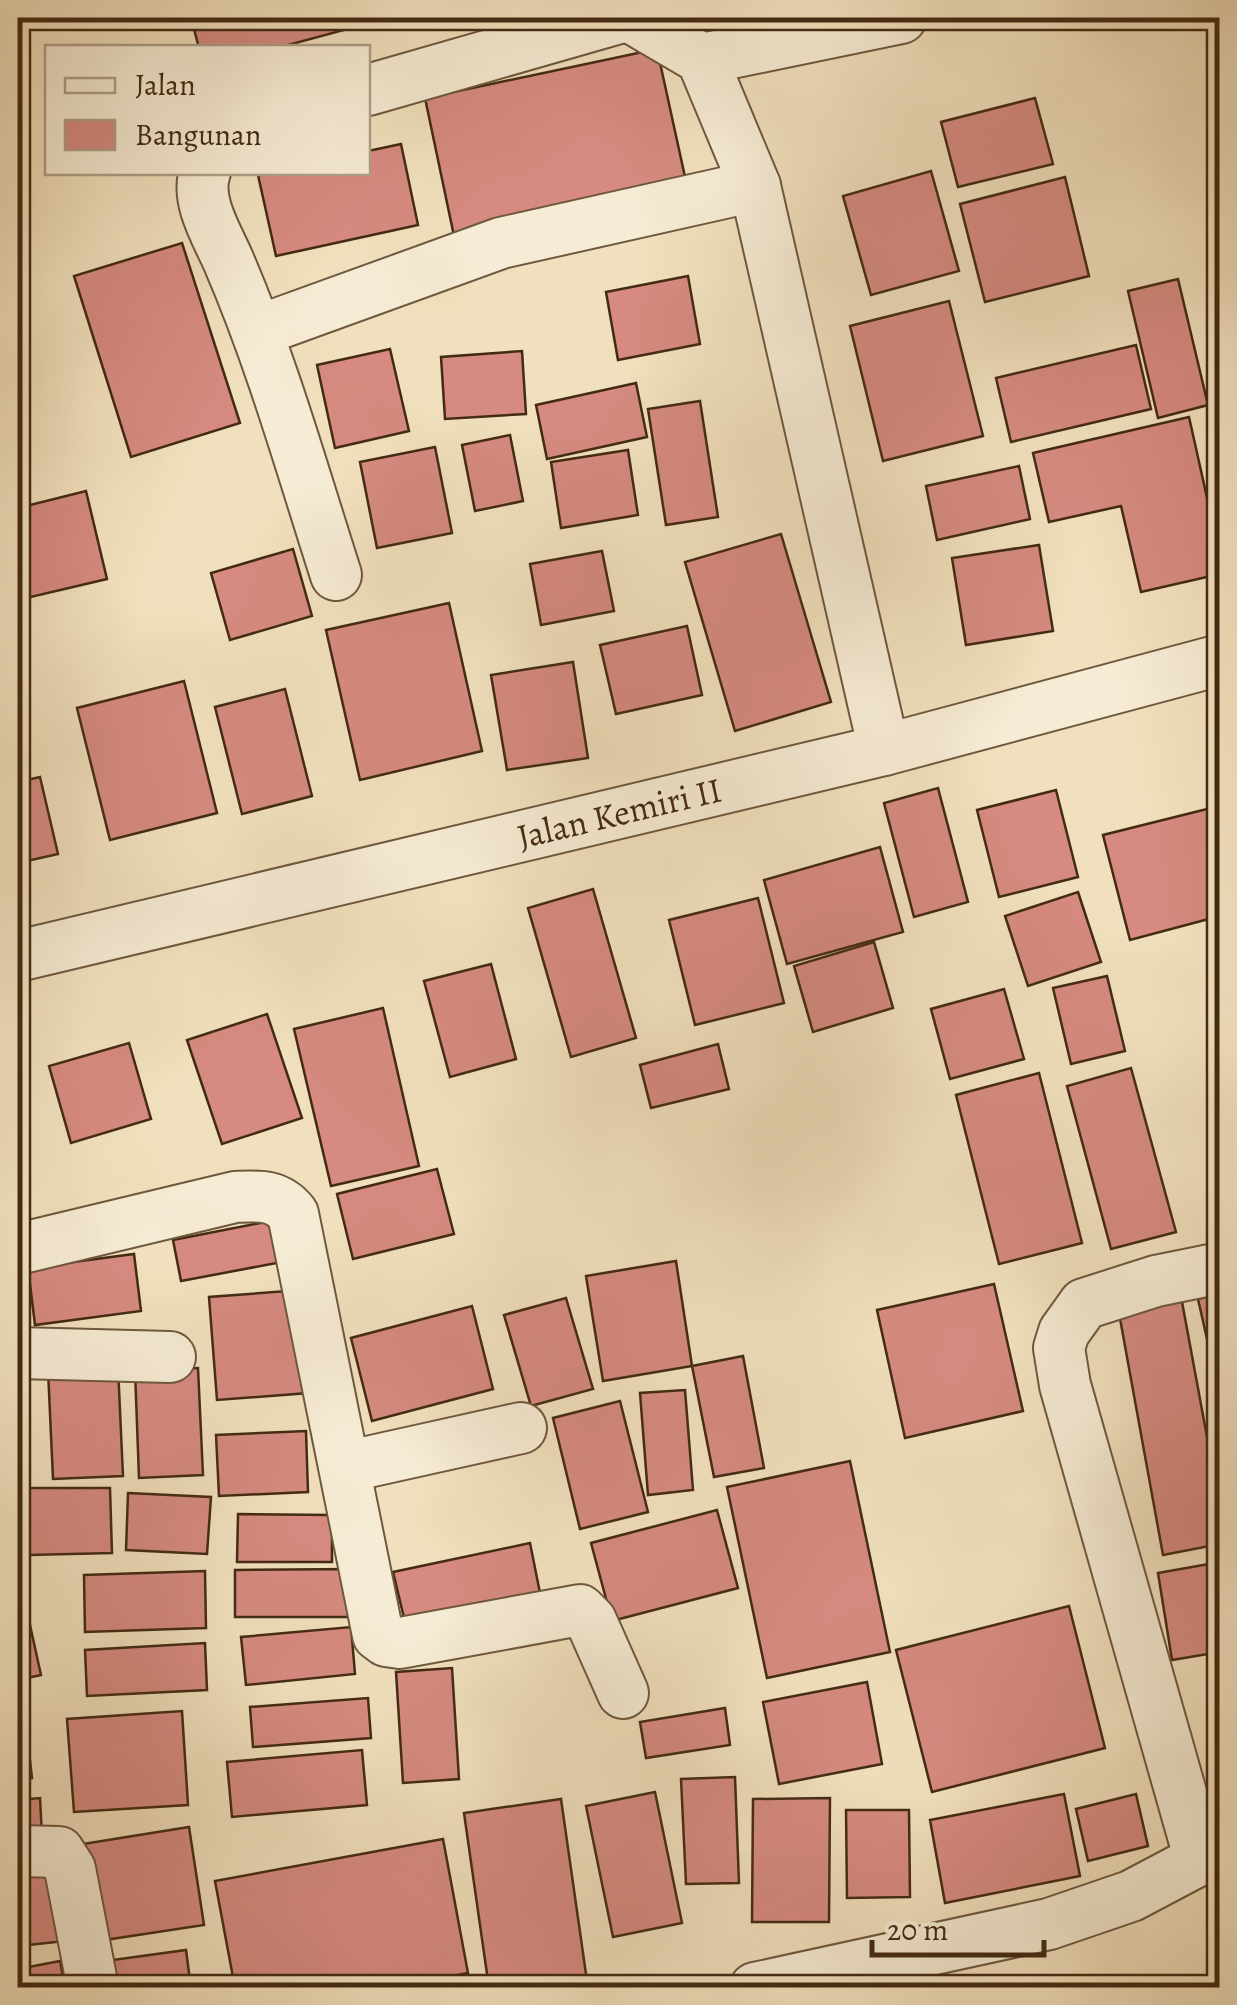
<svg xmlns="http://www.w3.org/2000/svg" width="1237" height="2005" font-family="Alegreya,serif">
  <rect width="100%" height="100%" fill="#f1e0bd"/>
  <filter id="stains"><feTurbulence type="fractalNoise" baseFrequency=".002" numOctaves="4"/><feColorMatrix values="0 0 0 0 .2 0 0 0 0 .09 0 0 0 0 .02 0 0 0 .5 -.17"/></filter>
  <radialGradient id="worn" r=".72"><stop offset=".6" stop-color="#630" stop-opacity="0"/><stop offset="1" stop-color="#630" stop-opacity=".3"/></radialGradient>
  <g fill="#d68a81" stroke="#432a13" stroke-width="2.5">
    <path d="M191,18H340L344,30L277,48H199Z"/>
    <path d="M657,49L687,186L454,236L425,98Z"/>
    <path d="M1035,98L1053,164L958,187L941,122Z"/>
    <path d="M401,144L418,225L276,256L258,175L368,172V151Z"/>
    <path d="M931,171L959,271L871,295L843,196Z"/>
    <path d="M1065,177L1089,276L985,302L960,204Z"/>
    <path d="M182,243L240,423L131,457L74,276Z"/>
    <path d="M688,276L700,344L618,360L606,292Z"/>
    <path d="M1178,279L1208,405L1158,418L1128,291Z"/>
    <path d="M949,301L983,436L883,461L850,326Z"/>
    <path d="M1136,345L1151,409L1011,442L996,378Z"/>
    <path d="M390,349L409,431L335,448L317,365Z"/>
    <path d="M522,351L526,414L445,419L441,357Z"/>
    <path d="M636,383L647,437L547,459L536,405Z"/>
    <path d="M700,401L718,517L666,525L648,409Z"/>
    <path d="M1189,417L1220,556V574L1141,592L1121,506L1049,522L1033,453Z"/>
    <path d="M510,435L523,501L475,511L462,445Z"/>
    <path d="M435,447L452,533L377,548L360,462Z"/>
    <path d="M628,450L638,515L561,528L551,462Z"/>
    <path d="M1019,466L1030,519L937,540L926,486Z"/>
    <path d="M86,491L107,579L18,600V508Z"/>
    <path d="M781,534L831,702L735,731L685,562Z"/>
    <path d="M1039,545L1053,631L966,645L952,558Z"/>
    <path d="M293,549L312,616L230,640L211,573Z"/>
    <path d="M602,551L614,611L541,625L530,564Z"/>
    <path d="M449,603L482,751L360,780L326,630Z"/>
    <path d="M687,626L702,695L616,714L600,645Z"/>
    <path d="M573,662L588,758L507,770L491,675Z"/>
    <path d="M184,681L217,813L110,840L77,708Z"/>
    <path d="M285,689L312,796L242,814L215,707Z"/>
    <path d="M40,777L58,854L18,863V782Z"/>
    <path d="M938,788L968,902L914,917L884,803Z"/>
    <path d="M1056,790L1078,877L999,897L977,810Z"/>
    <path d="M1211,808L1220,841V916L1130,940L1103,835Z"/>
    <path d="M880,847L903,932L787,964L764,880Z"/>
    <path d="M593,889L636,1038L571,1057L528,908Z"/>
    <path d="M1078,892L1101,962L1028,986L1005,916Z"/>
    <path d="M758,898L784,1003L695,1025L669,920Z"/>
    <path d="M874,942L893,1008L813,1032L794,966Z"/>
    <path d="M491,964L516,1059L450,1077L424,981Z"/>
    <path d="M1107,976L1125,1051L1071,1064L1053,988Z"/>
    <path d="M1004,989L1024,1059L950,1079L931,1009Z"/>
    <path d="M383,1008L419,1166L331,1186L294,1029Z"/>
    <path d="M267,1014L302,1118L222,1144L187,1040Z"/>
    <path d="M129,1043L151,1119L71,1143L49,1066Z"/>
    <path d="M718,1044L729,1089L651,1108L640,1065Z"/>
    <path d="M1131,1068L1176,1232L1111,1249L1067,1086Z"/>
    <path d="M1039,1073L1082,1243L999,1264L956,1095Z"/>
    <path d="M437,1169L454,1234L353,1259L337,1194Z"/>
    <path d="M275,1220L282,1262L181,1281L173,1240Z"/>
    <path d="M134,1254L141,1311L35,1325L28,1268Z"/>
    <path d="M676,1261L692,1366L603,1381L586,1276Z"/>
    <path d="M994,1284L1023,1411L905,1438L877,1310Z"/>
    <path d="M300,1290L308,1393L217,1400L209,1297Z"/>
    <path d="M1180,1291L1220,1507V1544L1163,1555L1117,1302Z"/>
    <path d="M1220,1294V1397L1198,1299Z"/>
    <path d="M566,1298L593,1389L531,1406L504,1315Z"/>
    <path d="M472,1306L493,1389L372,1421L351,1338Z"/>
    <path d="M743,1356L764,1468L714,1477L692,1366Z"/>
    <path d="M118,1367L123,1476L53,1479L48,1370Z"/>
    <path d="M198,1368L203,1475L139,1478L135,1371Z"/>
    <path d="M685,1390L693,1490L648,1495L640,1393Z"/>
    <path d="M620,1401L648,1512L580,1529L553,1418Z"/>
    <path d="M306,1431L308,1492L219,1496L216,1435Z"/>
    <path d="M850,1461L890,1652L767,1678L727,1487Z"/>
    <path d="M29,1488H110L112,1553L29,1555Z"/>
    <path d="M128,1493L211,1497L207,1554L126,1550Z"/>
    <path d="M717,1510L738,1588L612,1621L591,1543Z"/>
    <path d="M238,1514L332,1515V1562H237Z"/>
    <path d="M530,1543L540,1593L405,1622L393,1572Z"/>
    <path d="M1220,1562V1652L1172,1660L1158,1573Z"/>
    <path d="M354,1569V1617H235V1570Z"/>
    <path d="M205,1571L206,1628L85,1632L84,1575Z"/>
    <path d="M1069,1606L1105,1748L932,1792L896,1650Z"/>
    <path d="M28,1616L41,1675L18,1680V1618Z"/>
    <path d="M351,1627L355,1674L246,1685L241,1637Z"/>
    <path d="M205,1643L207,1690L87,1696L85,1650Z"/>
    <path d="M452,1668L459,1779L403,1783L396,1672Z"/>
    <path d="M867,1682L882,1764L779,1784L763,1702Z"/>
    <path d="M368,1698L371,1738L253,1747L250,1707Z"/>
    <path d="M725,1708L730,1745L646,1758L640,1722Z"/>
    <path d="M182,1711L188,1805L74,1812L67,1719Z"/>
    <path d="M25,1717L32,1778L18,1779V1718Z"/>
    <path d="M362,1750L367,1805L232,1817L227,1762Z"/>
    <path d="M735,1777L739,1883L686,1884L681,1779Z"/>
    <path d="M655,1792L682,1923L613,1937L586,1806Z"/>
    <path d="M1064,1794L1080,1876L945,1903L930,1820Z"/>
    <path d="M1136,1794L1148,1846L1088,1861L1076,1809Z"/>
    <path d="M40,1798L42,1836L18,1838V1800Z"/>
    <path d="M830,1798L829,1922H752L753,1799Z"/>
    <path d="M561,1799L587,1981L537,1988H489L464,1813Z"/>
    <path d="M846,1810H909L910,1897L847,1898Z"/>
    <path d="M189,1827L204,1925L98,1941L83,1844Z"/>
    <path d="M443,1839L468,1973L389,1988H235L215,1881Z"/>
    <path d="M57,1867L66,1941L18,1946V1872Z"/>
    <path d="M186,1950L191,1988H102L98,1962Z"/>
    <path d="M60,1961L65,1988H18V1969Z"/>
    <path d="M1220,1974V1988H1169Z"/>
  </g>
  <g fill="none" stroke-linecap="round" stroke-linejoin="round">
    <g stroke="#6e583e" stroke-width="54">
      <g id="minor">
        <path d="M632,18L702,59L755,186L884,750"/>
        <path d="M702,59L901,18"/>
        <path d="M368,90L619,18"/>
        <path d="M205,172C195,200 217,235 228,260C272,362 302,469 336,575"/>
        <path d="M258,331L501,243L755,186"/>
        <path id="s1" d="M18,956L884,750L1220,660"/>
        <path d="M18,1249L235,1197C259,1196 277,1194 293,1214L378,1635L386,1641L400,1643L580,1610L591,1621L623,1693"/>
        <path d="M18,1353L170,1357"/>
        <path d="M345,1467L521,1428"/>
        <path d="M18,1851L59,1852L70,1869L93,1988"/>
        <path d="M1200,1860L1065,1385L1059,1348L1064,1332L1084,1304L1156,1281L1220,1268"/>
        <path d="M755,1988L1049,1924L1131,1896L1220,1849"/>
      </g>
    </g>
    <use href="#minor" stroke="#f6ebd4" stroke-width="50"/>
  </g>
  <g text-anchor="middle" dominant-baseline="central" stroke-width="8" stroke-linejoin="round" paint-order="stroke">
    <g font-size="35" fill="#432a13" stroke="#f6ebd4">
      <text stroke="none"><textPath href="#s1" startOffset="618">Jalan Kemiri II</textPath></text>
    </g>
  </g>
  <rect width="1237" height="2005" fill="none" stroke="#f1e0bd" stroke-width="60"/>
  <rect x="20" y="20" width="1197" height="1965" fill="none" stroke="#432a13" stroke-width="5"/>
  <rect x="30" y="30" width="1177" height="1945" fill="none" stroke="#432a13" stroke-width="2.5"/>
  <rect x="45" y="45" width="325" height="130" fill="#f6ebd4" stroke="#ae9e87" stroke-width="2.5"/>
  <rect x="65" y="78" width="50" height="15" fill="#f6ebd4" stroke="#ae9e87" stroke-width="2.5"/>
  <text x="135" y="95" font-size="30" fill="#432a13">Jalan</text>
  <rect x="65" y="120" width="50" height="30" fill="#d68a81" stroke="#ae9e87" stroke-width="2.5"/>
  <text x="135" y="145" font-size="30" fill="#432a13">Bangunan</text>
  <path d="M872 1940v15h172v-15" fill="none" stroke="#432a13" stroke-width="5"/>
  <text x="887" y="1940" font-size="30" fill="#432a13" stroke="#f6ebd4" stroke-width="8" paint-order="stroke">20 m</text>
  <rect width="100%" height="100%" filter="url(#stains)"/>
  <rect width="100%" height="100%" fill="url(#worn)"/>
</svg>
